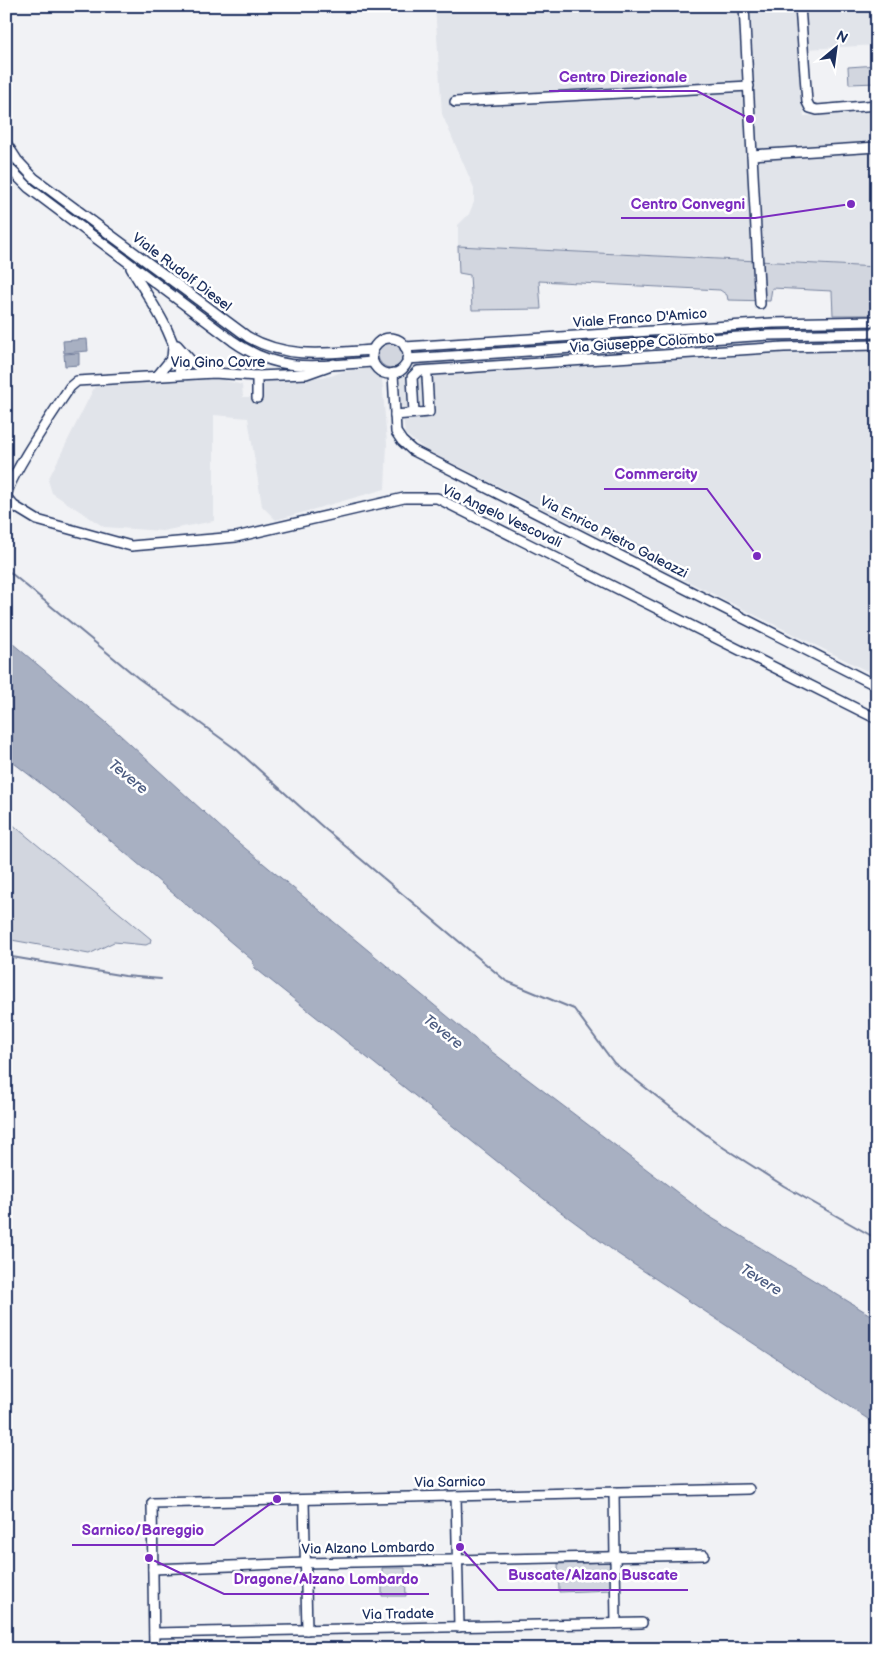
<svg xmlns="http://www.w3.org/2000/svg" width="883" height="1655" font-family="'Balsamiq Sans',sans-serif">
  <rect width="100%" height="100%" fill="#f1f2f5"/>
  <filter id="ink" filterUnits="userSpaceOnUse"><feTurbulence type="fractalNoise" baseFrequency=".02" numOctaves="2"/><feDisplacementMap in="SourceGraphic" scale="10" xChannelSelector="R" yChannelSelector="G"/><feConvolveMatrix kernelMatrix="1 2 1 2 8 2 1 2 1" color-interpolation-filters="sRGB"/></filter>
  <g filter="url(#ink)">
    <g fill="#e1e4ea">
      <path d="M435,6H794L804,116L877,111V267L458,246V225L469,214L474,202V188L442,114Z"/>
      <path d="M804,6H877V45L807,49Z"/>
      <path d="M877,338V676L426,450L405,434L399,385L402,374L413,364L789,339Z"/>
      <path d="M370,368L382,378L387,444L385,489L276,520L262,506L248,418L214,415V521L162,531L104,527L52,493L48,480L95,386L224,376V380L242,385L243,397H263L262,385L266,382L331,376L344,371Z"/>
    </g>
    <g fill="#d2d6df" stroke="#76829e">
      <path d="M877,65V83L849,84L848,67Z"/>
      <path d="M458,246L877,267V315H833L832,291L772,288L770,301L728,300L727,295L720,290L539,281L541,309L472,310L470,275L459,273Z"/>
      <circle cx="391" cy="355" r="13"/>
      <path d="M6,819L151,939L150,943L146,945L114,942L89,954L6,939Z"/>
      <path d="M611,1562L612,1590L559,1592L558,1564Z"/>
      <path d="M382,1568H405L406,1596H382Z"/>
    </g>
    <g fill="#a8b0c2" stroke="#707c9a">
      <path d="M87,339L88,351L64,353L63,341Z"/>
      <path d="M79,353V365L65,366L64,354Z"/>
      <path d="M6,638L107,723L228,834L475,1039L707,1215L877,1319V1425L618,1254L554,1207L255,968L252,960L66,803L6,757Z"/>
    </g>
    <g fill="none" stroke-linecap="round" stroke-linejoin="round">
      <g stroke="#707c9a" stroke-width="2">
        <path d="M6,569L138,678L237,750L325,829L506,981L574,1009L614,1063L692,1124L724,1148L784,1186L877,1239"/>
        <path d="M6,956L125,976L161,979"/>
      </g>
      <g stroke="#1b2f5e" stroke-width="12">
        <g id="minor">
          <path d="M744,6L760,304"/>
          <path d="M800,6L807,102L810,108L817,110L877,105"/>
          <path d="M455,102L749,86"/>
          <path d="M6,143L17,160L34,178L248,337C289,360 328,353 373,350"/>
          <path d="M752,155L877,147"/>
          <path d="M6,165L29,188L233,341C281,375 319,365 373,362"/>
          <path d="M131,268C150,301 177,335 180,374"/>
          <circle cx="390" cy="356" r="18"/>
          <path d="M177,345L193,363L209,373"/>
          <path d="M405,347L773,323L877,321"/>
          <path d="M407,359L769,335L877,333"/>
          <path d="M334,364L306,374L257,376L214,373L77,381L70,387C59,404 4,483 7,498L14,506L37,520L131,546L236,537L404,498H437L877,719"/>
          <path d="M393,373L396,432L402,441L412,450L877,686"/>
          <path d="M158,375L172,358L173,347"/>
          <path d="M257,398V376"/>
          <path d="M414,413L412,377L418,371L784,347L877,345"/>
          <path d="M395,415L429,412L427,376"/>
          <path d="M614,1492L616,1623"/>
          <path d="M456,1496L459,1627"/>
          <path d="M304,1500L307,1630"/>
          <path d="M153,1569L305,1563L704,1555"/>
          <path d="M154,1633L642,1623"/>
          <path d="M154,1649L152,1503L749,1489"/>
        </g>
      </g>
      <use href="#minor" stroke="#fff" stroke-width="9"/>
    </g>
  </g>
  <g text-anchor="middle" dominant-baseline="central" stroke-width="5" stroke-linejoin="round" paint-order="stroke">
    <g font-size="14" fill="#1b2f5e" stroke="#fff">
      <text transform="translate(182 272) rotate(37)">Viale Rudolf Diesel</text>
      <text transform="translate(640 318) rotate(-4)">Viale Franco D'Amico</text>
      <text transform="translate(642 343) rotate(-4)">Via Giuseppe Colombo</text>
      <text x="218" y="362">Via Gino Covre</text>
      <text transform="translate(502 516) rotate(25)">Via Angelo Vescovali</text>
      <text transform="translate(614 537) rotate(27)">Via Enrico Pietro Galeazzi</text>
      <text transform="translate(450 1482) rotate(-1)">Via Sarnico</text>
      <text transform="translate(368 1548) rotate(-1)">Via Alzano Lombardo</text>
      <text transform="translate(398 1614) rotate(-1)">Via Tradate</text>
    </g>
    <g font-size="15" font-style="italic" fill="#4c5c81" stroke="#fff">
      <text transform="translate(128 777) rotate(39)">Tevere</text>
      <text transform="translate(443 1032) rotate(38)">Tevere</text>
      <text transform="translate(761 1280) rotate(32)">Tevere</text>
    </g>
  </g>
  <path fill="none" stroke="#7b2cbf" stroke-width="2" d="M750 119L697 91H549M851 204L755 218H621M757 556L707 489H604M277 1499L214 1545H72M460 1547L498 1590H688M149 1558L224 1594H429"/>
  <g fill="#7b2cbf" stroke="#fff" stroke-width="2">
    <circle cx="750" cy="119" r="5"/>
    <circle cx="851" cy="204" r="5"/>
    <circle cx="757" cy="556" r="5"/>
    <circle cx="277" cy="1499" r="5"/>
    <circle cx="460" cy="1547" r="5"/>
    <circle cx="149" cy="1558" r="5"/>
  </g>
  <g font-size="15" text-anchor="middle" font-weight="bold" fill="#7b2cbf" stroke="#fff" stroke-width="5" stroke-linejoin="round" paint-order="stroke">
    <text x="623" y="82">Centro Direzionale</text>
    <text x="688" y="209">Centro Convegni</text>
    <text x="656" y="479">Commercity</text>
    <text x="143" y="1535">Sarnico/Bareggio</text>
    <text x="593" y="1580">Buscate/Alzano Buscate</text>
    <text x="326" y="1584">Dragone/Alzano Lombardo</text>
  </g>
  <rect width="883" height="1655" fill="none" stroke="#fff" stroke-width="25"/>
  <rect x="12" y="12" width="858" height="1630" fill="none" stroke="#1b2f5e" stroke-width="2" filter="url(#ink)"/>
  <g transform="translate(836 48) rotate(29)" stroke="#ffffff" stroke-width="4" paint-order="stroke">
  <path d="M0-4L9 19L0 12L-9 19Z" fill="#1b2f5e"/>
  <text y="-8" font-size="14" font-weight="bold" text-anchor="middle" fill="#1b2f5e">N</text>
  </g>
</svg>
